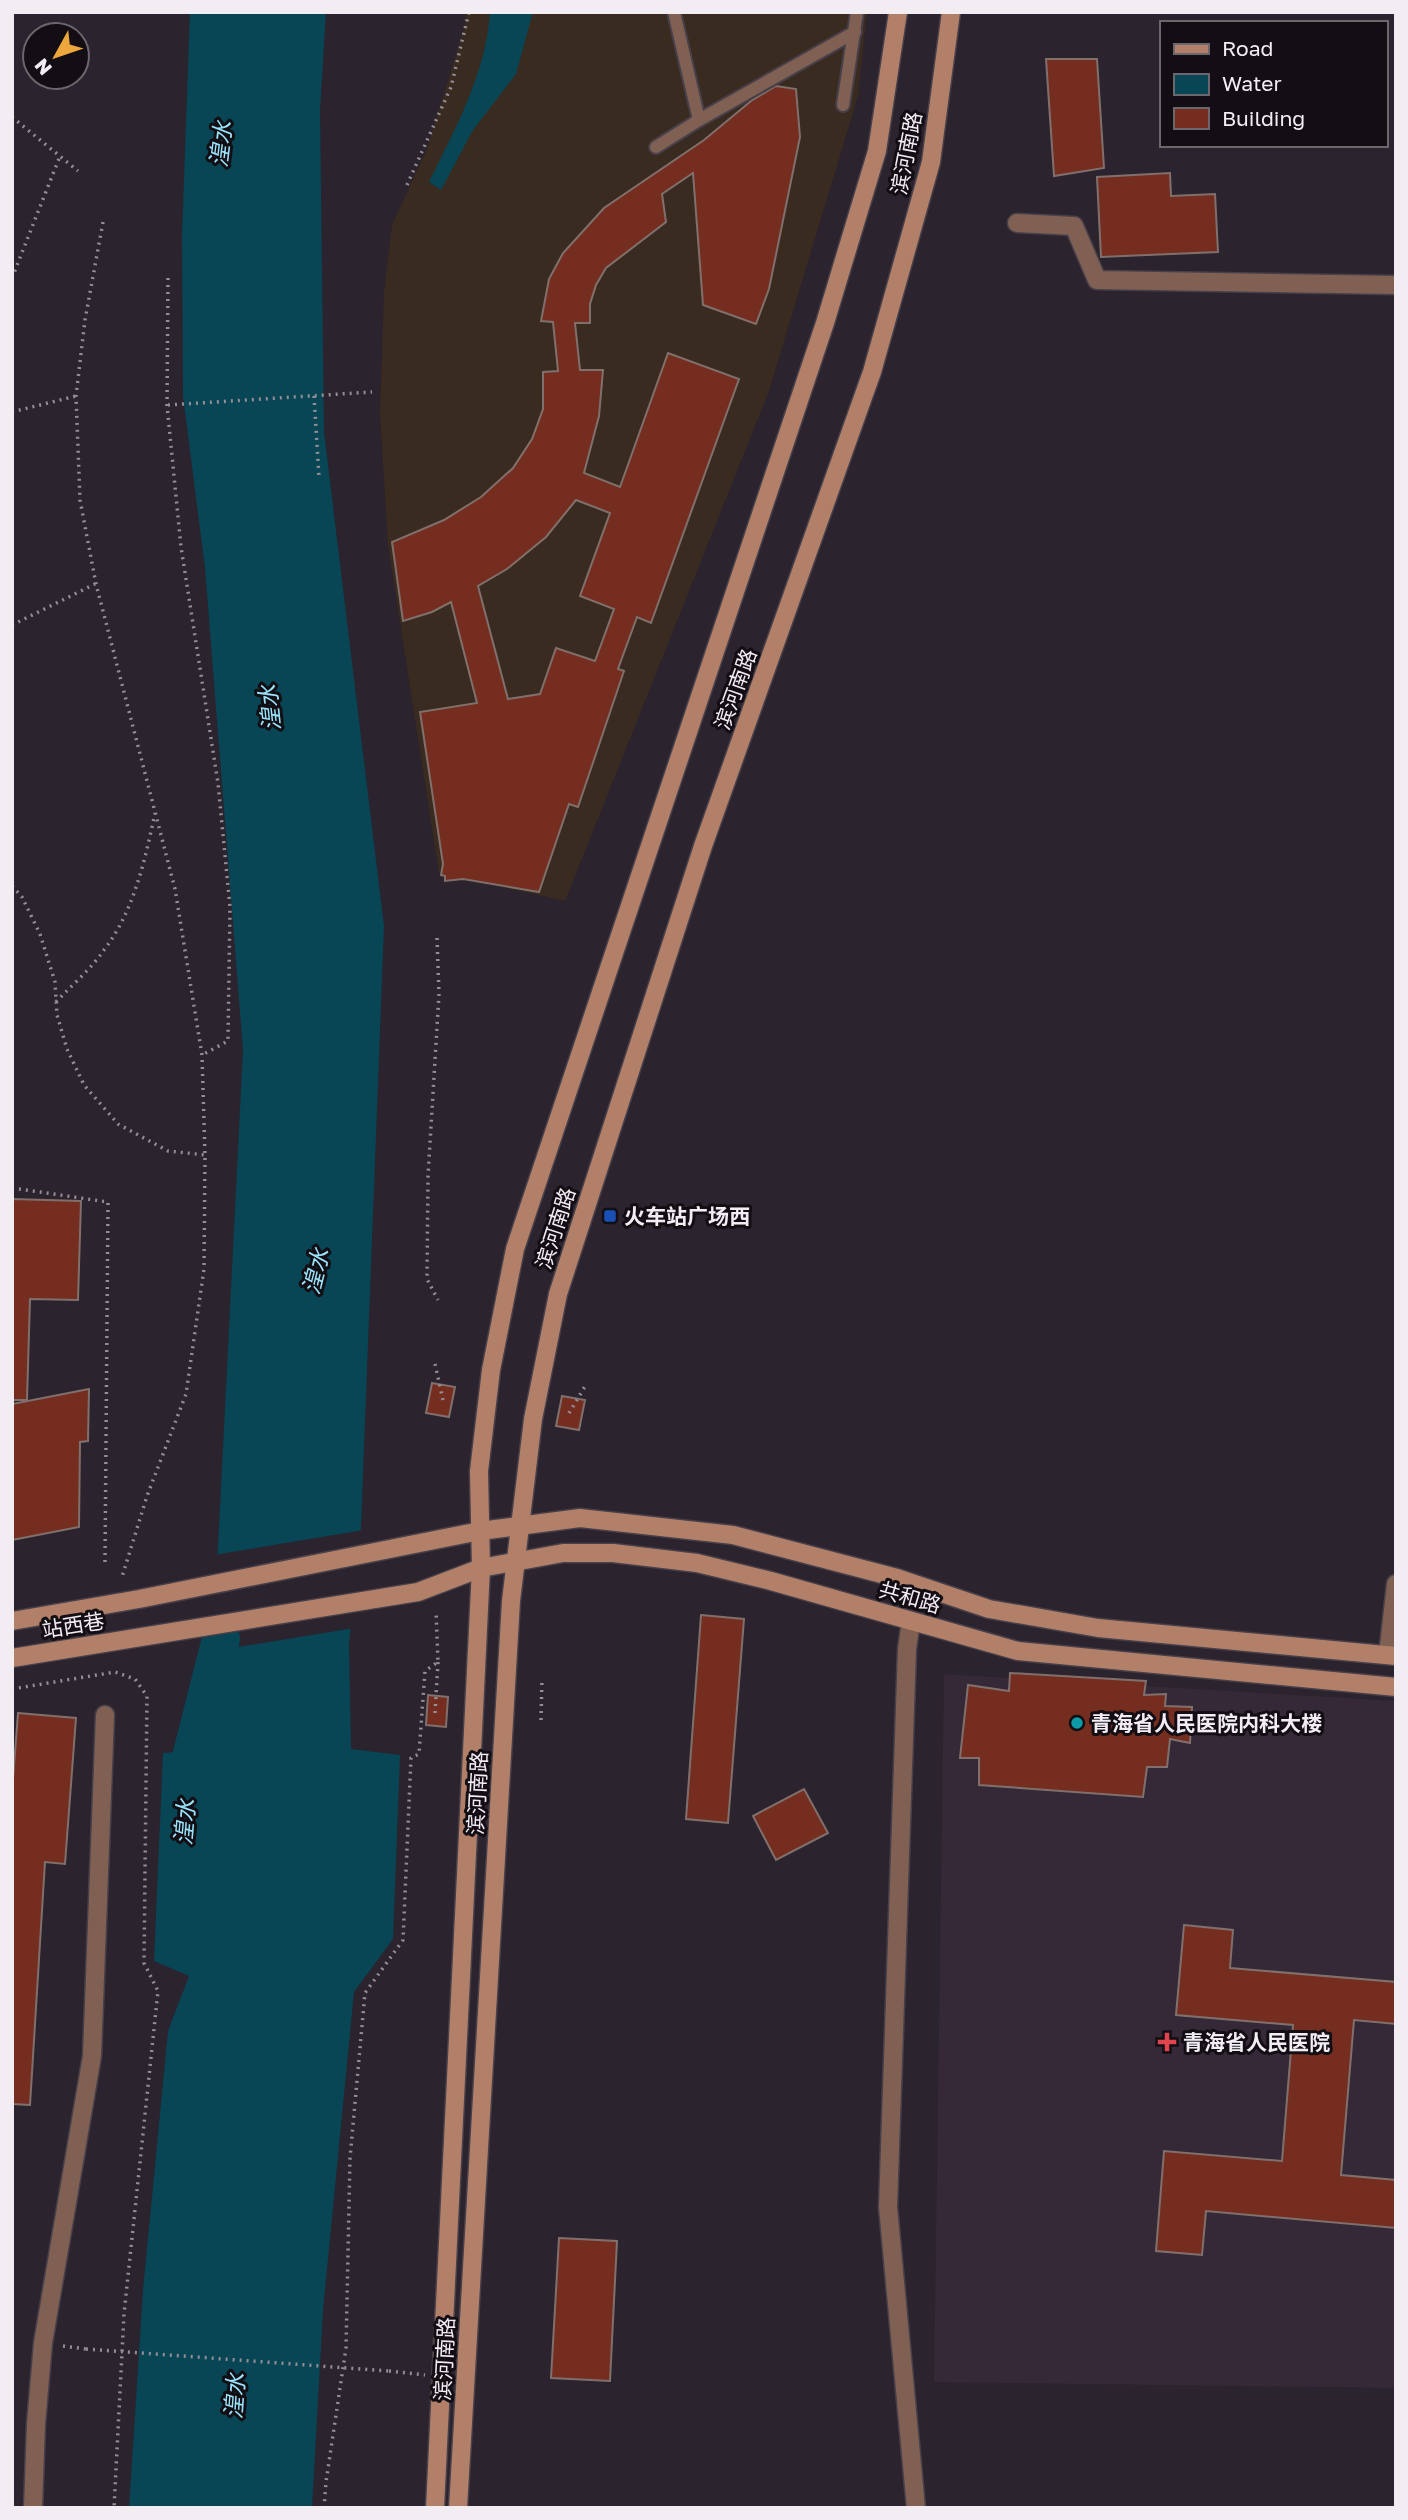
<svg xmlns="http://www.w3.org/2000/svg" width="1408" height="2520" font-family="'Golos Text','Noto Sans SC',sans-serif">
  <rect width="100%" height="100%" fill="#2b232d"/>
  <path fill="#392b1f" d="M466,12H867L858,96L769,391L565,901L439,873L388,545L380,414L384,292L392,225L427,149L465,25Z"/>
  <path fill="#352938" d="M944,1674L1396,1701V2388L934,2382Z"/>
  <g fill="#084555">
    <path d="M190,12H326L320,110L324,432L384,926L361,1527L349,1643L351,1749L400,1755L393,1939L354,1992L323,2310L312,2508H129L143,2290L168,2031L189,1976L154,1961L163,1753L205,1749L218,1547L243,1050L205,568L183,396L182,236Z"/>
    <path d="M490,12H533L516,74L473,130L441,190L429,182C456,127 486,73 490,12Z"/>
  </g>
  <path fill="#2b232d" d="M364,1530L354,1628L208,1652L214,1555Z"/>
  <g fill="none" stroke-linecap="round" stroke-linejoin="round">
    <path stroke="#084555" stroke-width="38" d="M186,1802L189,1765L221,1639"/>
  </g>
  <g fill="#752d1f" stroke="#80706d" stroke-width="2" fill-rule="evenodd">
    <path d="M1046,59H1097L1104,168L1054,176Z"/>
    <path d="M776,86L796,89L800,137L769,289L756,324L703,305L693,173L662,194L666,222L606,268L596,285L590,304V323H575L580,370H603L599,416L584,473L620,487L668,353L739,379L651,623L637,617L618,669L624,671L578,807L569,804L539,892L463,879L445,881V876L441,875L443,864L420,712L477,703L451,602L432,612L403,621L392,542L444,520L481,497L513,468L532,439L543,409V372L558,371L553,322L541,321L549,279L563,253L604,208L704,140L751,101ZM576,500L610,513L580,596L614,609L595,661L556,648L540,694L508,699L478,586L507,569L546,537Z"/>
    <path d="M1170,173L1171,196L1215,194L1218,252L1101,257L1097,177Z"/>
    <path d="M12,1199L81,1201L78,1300L30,1299L27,1400H12Z"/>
    <path d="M432,1383L455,1387L449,1417L426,1413Z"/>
    <path d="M89,1389L88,1441L80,1442L79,1527L12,1540V1404Z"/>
    <path d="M562,1396L585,1400L579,1430L556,1426Z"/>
    <path d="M701,1615L744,1619L728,1823L686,1819Z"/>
    <path d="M1010,1673L1146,1681L1144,1695L1166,1694L1165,1706L1192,1707L1190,1743L1170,1739L1167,1767H1147L1143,1797L979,1785V1758H960L968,1685L1009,1691Z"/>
    <path d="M428,1695L448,1697L446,1727L426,1725Z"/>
    <path d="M18,1713L76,1718L65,1864L45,1862L30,2105L12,2104V1792Z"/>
    <path d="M804,1789L828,1833L776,1860L753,1816Z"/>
    <path d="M1184,1925L1233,1930L1230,1968L1396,1982V2024L1354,2020L1341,2175L1396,2180V2228L1206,2211L1202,2255L1156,2251L1164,2151L1282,2161L1293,2025L1176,2015Z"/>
    <path d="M559,2238L617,2241L610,2381L551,2378Z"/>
  </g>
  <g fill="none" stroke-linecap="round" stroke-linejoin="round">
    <g stroke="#473f49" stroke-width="16">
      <g id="lane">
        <path d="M674,12L699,120"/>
        <path d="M843,105L857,12"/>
        <path d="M656,147L699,120L855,32"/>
      </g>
    </g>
    <g stroke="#473f49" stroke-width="21">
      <g id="street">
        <path d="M1017,223L1074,226L1097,280L1396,285"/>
        <path d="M911,1621L907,1649L888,2207L916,2508"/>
        <path d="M1388,1655L1396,1584"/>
        <path d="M33,2508L36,2424L43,2343L92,2056L105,1715"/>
      </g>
    </g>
    <g stroke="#473f49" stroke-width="21">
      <g id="secondary">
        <path d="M12,1621L139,1599L480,1531L580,1518L733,1535L897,1578L989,1609L1098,1628L1396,1656"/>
        <path d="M12,1658L418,1592L481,1568L563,1553H613L697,1563L771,1581L1018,1651L1396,1687"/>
        <path d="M435,2508L481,1568L479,1471L491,1370L515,1249L825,323L877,151L898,12"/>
        <path d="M458,2508L511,1601L533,1419L558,1294L703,846L872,372L931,162L951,12"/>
      </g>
    </g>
    <g stroke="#958e96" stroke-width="3.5" stroke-dasharray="2 5" stroke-linecap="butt">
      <path d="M12,117L78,171"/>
      <path d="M407,185L451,87L469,12"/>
      <path d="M103,222L85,320L76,396L80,500L96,584L175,889L202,1055L205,1155L204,1269L186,1394L147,1496L122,1577"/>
      <path d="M12,278L60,156"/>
      <path d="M168,278L167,405L181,547L218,783L230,907L228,1041L202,1055"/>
      <path d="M314,396L319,477"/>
      <path d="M168,405L372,392"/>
      <path d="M12,412L76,396"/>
      <path d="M12,625L95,584"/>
      <path d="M12,740V741"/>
      <path d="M12,886L22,897L40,934L55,982L57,1015L67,1049L84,1085L118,1124L168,1151L205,1155"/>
      <path d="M437,938L439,994L428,1176L427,1279L438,1300"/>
      <path d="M56,1002C72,985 91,969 104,950C134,911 145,860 155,813"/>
      <path d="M12,1188L108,1202L105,1562"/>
      <path d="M435,1364L443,1400"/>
      <path d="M569,1413L587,1383"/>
      <path d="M12,1689L115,1672L135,1679L147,1696L144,1963L158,1991L124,2314L114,2508"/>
      <path d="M435,1713L438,1662"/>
      <path d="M541,1720L542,1678"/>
      <path d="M63,2346L86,2349"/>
      <path d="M389,2371L425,2375"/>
      <path d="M324,2508L326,2482L346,2348L350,2158L365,1993L403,1940L411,1758L419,1754L425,1671L438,1662L436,1611"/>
    </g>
    <use href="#lane" stroke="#806052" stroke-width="12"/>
    <use href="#street" stroke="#806052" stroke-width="18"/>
    <use href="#secondary" stroke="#b28069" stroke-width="18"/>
    <path stroke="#958e96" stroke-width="3.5" stroke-dasharray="2 5" stroke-linecap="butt" d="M86,2349L389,2371"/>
  </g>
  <rect fill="#1a4fb4" stroke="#120e13" stroke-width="2.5" x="603" y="1209" width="14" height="14" rx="3.5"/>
  <circle fill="#0f9aa8" stroke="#120e13" stroke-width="2.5" cx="1077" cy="1723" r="7"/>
  <path fill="#e0444e" stroke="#120e13" stroke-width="2.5" d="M1163.5 2031.5h7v7h7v7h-7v7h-7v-7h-7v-7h7z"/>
  <g text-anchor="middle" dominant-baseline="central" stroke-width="6" stroke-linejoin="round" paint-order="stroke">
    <g font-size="21" fill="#f2edf3" stroke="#120e13">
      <text transform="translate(906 153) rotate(-79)">滨河南路</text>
      <text transform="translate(735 689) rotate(-70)">滨河南路</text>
      <text transform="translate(555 1228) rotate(-72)">滨河南路</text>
      <text transform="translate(910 1597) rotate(16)">共和路</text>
      <text transform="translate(73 1625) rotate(-9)">站西巷</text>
      <text transform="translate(477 1793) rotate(-87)">滨河南路</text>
      <text transform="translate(444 2359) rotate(-87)">滨河南路</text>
    </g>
    <g font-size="21" font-weight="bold" fill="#f2edf3" stroke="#120e13" text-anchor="start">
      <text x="624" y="1216">火车站广场西</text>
      <text x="1091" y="1723">青海省人民医院内科大楼</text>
      <text x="1183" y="2042">青海省人民医院</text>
    </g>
    <g font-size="23" font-style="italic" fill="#99e3fc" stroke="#120e13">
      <text transform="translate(220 144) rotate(-83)">湟水</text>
      <text transform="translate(269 708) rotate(-96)">湟水</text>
      <text transform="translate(315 1271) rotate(-76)">湟水</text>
      <text transform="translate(184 1822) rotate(-85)">湟水</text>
      <text transform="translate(234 2396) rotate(-86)">湟水</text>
    </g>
  </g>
  <rect width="1408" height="2520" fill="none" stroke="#f2edf3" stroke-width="28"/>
  <rect x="1160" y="21" width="228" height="126" fill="#120e13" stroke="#6c676d" stroke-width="2"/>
  <rect x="1174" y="44" width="35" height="10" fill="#b28069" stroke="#6c676d" stroke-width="2"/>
  <text x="1222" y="56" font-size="21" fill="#f2edf3">Road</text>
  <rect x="1174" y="74" width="35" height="21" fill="#084555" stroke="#6c676d" stroke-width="2"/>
  <text x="1222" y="91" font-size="21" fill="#f2edf3">Water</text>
  <rect x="1174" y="108" width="35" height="21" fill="#752d1f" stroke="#6c676d" stroke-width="2"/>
  <text x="1222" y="126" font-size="21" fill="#f2edf3">Building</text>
  <g transform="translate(56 56) rotate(230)"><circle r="33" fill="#120e13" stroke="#6c676d" stroke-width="2"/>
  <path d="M0-5L12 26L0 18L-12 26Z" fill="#eea73c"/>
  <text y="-10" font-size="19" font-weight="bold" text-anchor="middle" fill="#f2edf3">N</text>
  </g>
</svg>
